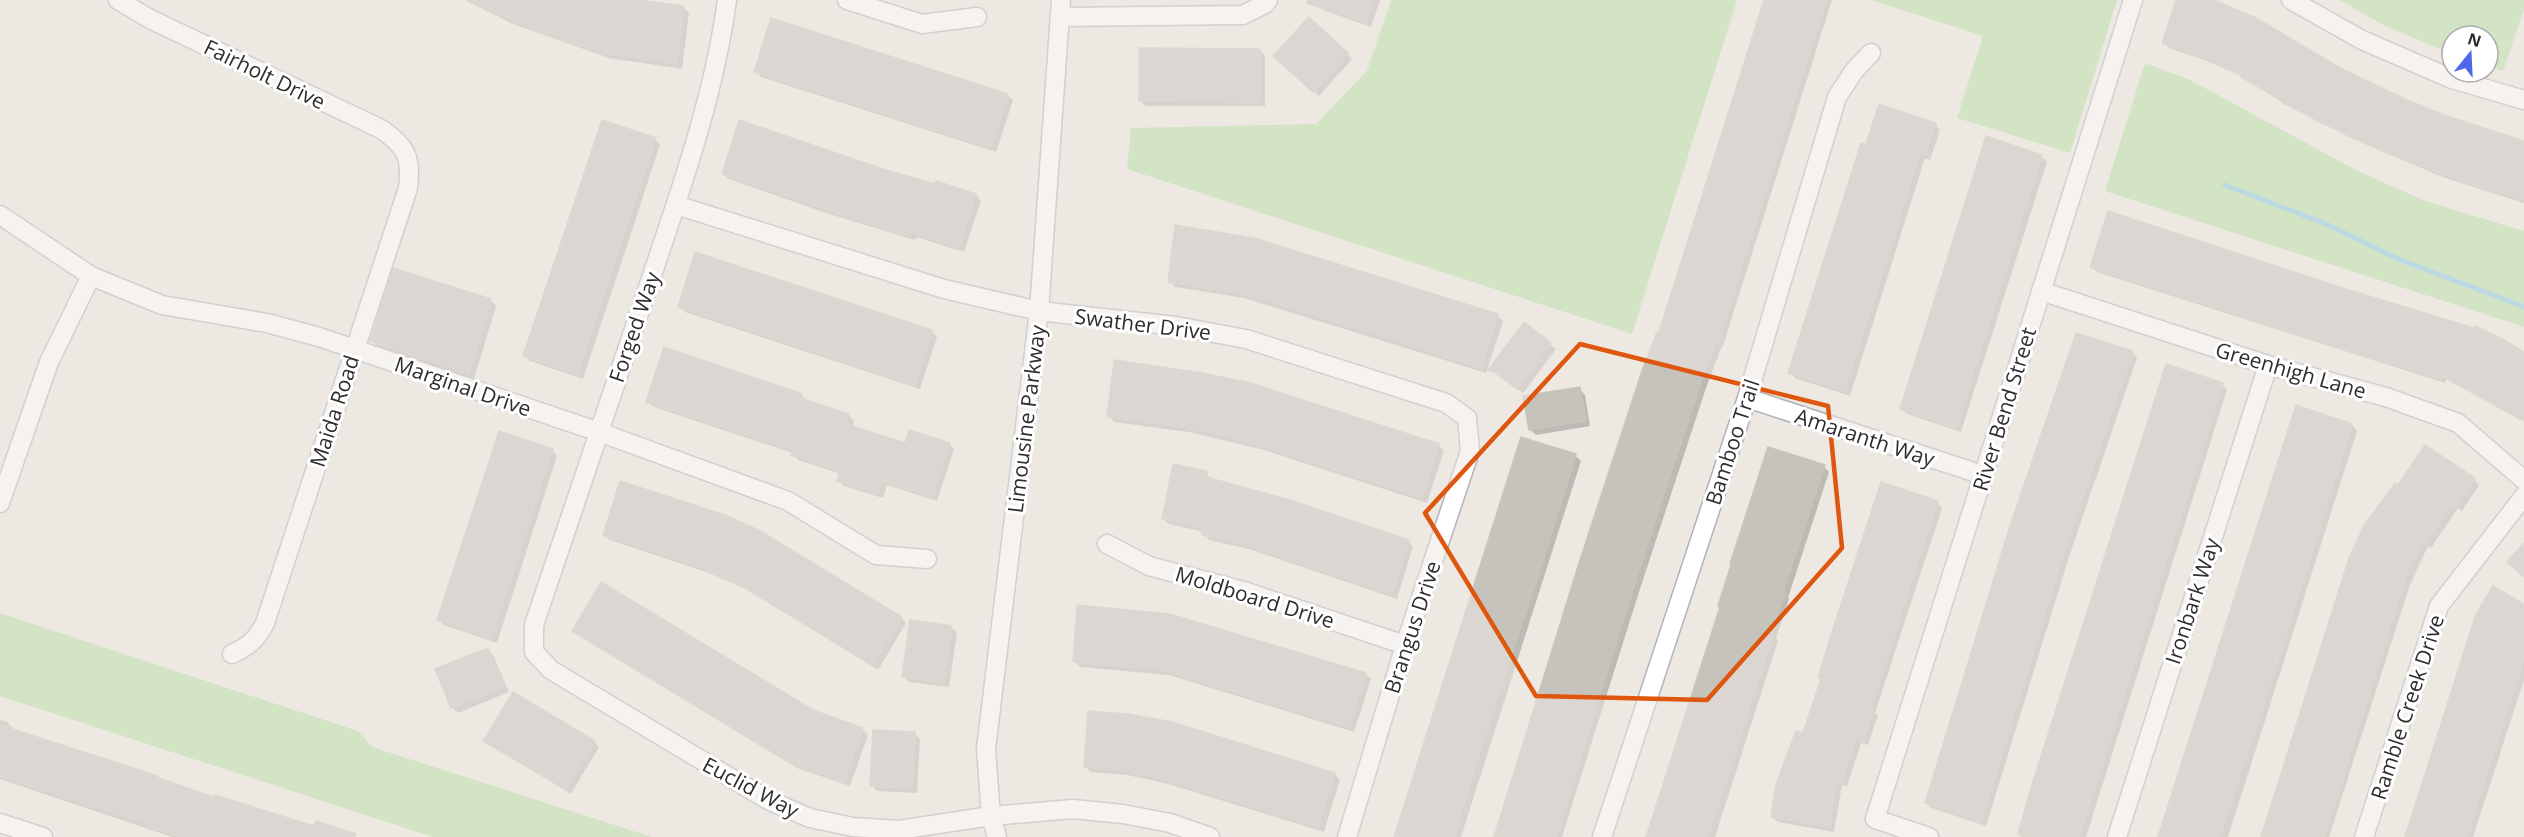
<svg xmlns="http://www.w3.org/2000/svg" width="2524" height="837" font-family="'Open Sans',sans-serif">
  <rect width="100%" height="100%" fill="#ede8e1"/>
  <g fill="#b4dfa3">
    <path d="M1391,0H1737L1632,334L1127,169L1131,128L1316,124L1367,71Z"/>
    <path d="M1871,0H2117L2070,153L1957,118L1983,36Z"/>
    <path d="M2340,0H2524V9L2503,71L2488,66V36H2452V54L2385,26Z"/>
    <path d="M2145,63L2190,80L2356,170L2425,201L2524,231V327L2105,191Z"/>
    <path d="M0,613L358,731L372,747L652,837H433L0,696Z"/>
  </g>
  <g fill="#0003">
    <path d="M465,0H630L684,8L689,13L682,69L609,58L513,24Z"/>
    <path d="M1319,0H1380L1371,27L1323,10L1318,5Z"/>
    <path d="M1765,0H1832L1723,346H1722L1706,388L1639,592L1562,837H1496L1660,334Z"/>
    <path d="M2178,0H2209L2341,70L2447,118L2524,142V203L2445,178L2353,139L2284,104L2244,77L2204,60L2169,48L2164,43Z"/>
    <path d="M1260,50L1265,56V106H1146L1140,101Z"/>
    <path d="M1347,54L1352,59L1319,96L1281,61Z"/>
    <path d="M756,72L1007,95L1013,100L996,152L761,77Z"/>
    <path d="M1935,124L1940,130L1930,160L1925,158L1850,396L1795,378L1790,372L1867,146Z"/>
    <path d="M655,140L660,145L583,379L530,361L525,356Z"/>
    <path d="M2041,156L2047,162L1961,432L1907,414L1901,409Z"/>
    <path d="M886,171L976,195L981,201L964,252L916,237L915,240L826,213L729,179L723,174Z"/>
    <path d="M2091,267L2524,355V422L2446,379L2445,383L2097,272Z"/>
    <path d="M394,270L491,300L496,306L474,379L377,346L371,341Z"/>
    <path d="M1169,281L1497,315L1503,321L1486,373L1244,298L1175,287Z"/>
    <path d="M679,306L932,332L937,337L920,389L685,312Z"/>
    <path d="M1524,325L1556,349L1523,393L1490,370Z"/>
    <path d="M2132,353L2137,358L2069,557L1986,826L1932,808L1926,803Z"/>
    <path d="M2222,384L2227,390L2086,837H2022L2019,834Z"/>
    <path d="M1580,389L1585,395L1590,426L1536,435L1531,430Z"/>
    <path d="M801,395L807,400L848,415L854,421L852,427L906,445L949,444L954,449L937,501L887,485L883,498L844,486L839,480L841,474L798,460L793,453L654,407L648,401Z"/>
    <path d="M1109,416L1438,445L1444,450L1427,503L1264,450L1189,432L1114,422Z"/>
    <path d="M2352,425L2357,431L2228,837H2159Z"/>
    <path d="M552,450L557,456L497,643L444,625L439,620Z"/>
    <path d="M1575,455L1581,461L1461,837H1396Z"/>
    <path d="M1824,467L1829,472L1788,598L1789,599L1776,638L1778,641L1715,837H1646L1709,648Z"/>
    <path d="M1206,472L1211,480L1408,541L1413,546L1397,599L1249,549L1209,540L1204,532L1169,524L1163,519Z"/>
    <path d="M2474,479L2479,485L2462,511L2458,508L2431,548L2428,546L2410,585L2329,837H2262L2399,487Z"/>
    <path d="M1937,502L1942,508L1875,713L1878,715L1868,745L1861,743L1847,786L1842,785L1834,832L1778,822L1772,817L1803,735L1822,680L1819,678Z"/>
    <path d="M604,535L901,618L906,623L878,670L751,591L709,573L610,540Z"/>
    <path d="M2524,606V680L2473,837H2405Z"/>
    <path d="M951,627L957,633L949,687L909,682L904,676Z"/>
    <path d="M574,630L862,729L868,735L850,786L797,768Z"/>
    <path d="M488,650L493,655L509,692L458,713L452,707Z"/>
    <path d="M1075,661L1365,674L1371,679L1354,732L1169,675L1080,667Z"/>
    <path d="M0,720L7,722L13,728L12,730L157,777L161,781L352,837H172L0,779Z"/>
    <path d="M1171,724L1335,774L1340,780L1324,832L1165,783L1127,775L1091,772L1085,767Z"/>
    <path d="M914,733L920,739L917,793L877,791L872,786Z"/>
    <path d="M485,741L594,742L599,747L571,794Z"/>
  </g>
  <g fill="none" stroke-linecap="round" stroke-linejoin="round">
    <path stroke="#7ec5e5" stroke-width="5" d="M2225,185L2326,224L2396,258L2524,307"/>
  </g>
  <g fill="#c6c2bc" stroke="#c9c4ba" stroke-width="1.5">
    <path d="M469,0H637L684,6L677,64L602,53L539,32Z"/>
    <path d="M1308,0H1373L1366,22L1307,3Z"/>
    <path d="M1764,0H1826L1718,342L1716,341L1701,382L1634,586L1556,837H1494L1580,560L1642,371L1657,332H1659Z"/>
    <path d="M2176,0H2214L2256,18L2342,69L2407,100L2447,116L2524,141V199L2479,187L2397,157L2318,121L2241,77L2243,75L2197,55L2162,43Z"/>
    <path d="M1309,17L1348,53L1313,92L1273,56Z"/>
    <path d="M771,18L1008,94L990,148L754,72Z"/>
    <path d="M1139,48L1260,49V102L1139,101Z"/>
    <path d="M1879,104L1936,123L1925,155L1920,153L1845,391L1788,373L1861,143L1866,144Z"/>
    <path d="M602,120L656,138L577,374L523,356Z"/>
    <path d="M739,120L886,170L935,184L936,181L976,194L959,248L910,232L909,236L859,221L722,174Z"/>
    <path d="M1986,136L2042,155L1956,428L1900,409Z"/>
    <path d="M2108,211L2346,289L2474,328L2475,326L2504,340L2524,352V421L2441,375L2440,379L2320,342L2090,267Z"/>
    <path d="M1175,225L1254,238L1498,314L1481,368L1282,305L1238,293L1168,282Z"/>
    <path d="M695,252L932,330L915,385L678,307Z"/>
    <path d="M393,268L491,299L469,374L370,341Z"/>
    <path d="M1524,322L1551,343L1517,389L1496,373L1488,370Z"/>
    <path d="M2076,333L2133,351L2064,551L1981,822L1925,803L2010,526Z"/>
    <path d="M664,347L802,394L800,398L849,414L846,424L905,443L909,430L950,443L932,497L882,481L877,494L837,481L840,471L791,455L793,450L646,402Z"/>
    <path d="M1114,360L1202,373L1251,383L1439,444L1422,498L1236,438L1183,427L1107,417Z"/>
    <path d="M2166,364L2223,383L2079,837H2025L2018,834L2029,794Z"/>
    <path d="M1580,387L1586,421L1529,430L1523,396Z"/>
    <path d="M2296,405L2352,424L2288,629L2219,837H2158Z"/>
    <path d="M499,431L553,449L491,638L437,620Z"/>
    <path d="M1521,437L1576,454L1539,574L1486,731L1454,837H1394Z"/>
    <path d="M2425,445L2475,478L2456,506L2452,504L2425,544L2422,542L2405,579L2324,837H2261L2349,558L2365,524L2395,483L2398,485Z"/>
    <path d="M1768,447L1825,465L1783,592L1785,593L1771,633L1774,634L1707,837H1646L1720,607L1718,606L1731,565L1730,564Z"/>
    <path d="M1173,464L1207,471L1206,477L1290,500L1409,540L1392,594L1242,544L1202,535L1203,528L1162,519Z"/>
    <path d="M620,481L725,515L760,531L902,617L872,665L748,590L749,588L702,568L603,535Z"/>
    <path d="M1881,482L1938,501L1870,708L1873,709L1863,741L1856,739L1841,782L1837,780L1829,827L1771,817L1776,784L1796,731L1803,733L1821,679L1818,678L1830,638Z"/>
    <path d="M2524,543V577L2507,562Z"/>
    <path d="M601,582L813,710L863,728L844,782L790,763L572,631Z"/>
    <path d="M2493,586L2524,604V657L2467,837H2405L2476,614Z"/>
    <path d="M1077,605L1170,614L1366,673L1349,727L1162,670L1073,662Z"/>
    <path d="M910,620L952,626L944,683L902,677Z"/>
    <path d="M488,648L504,687L451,708L435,669Z"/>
    <path d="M513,692L595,741L565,789L483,741Z"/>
    <path d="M1088,711L1128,714L1172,722L1335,773L1318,827L1159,778L1120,770L1084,767Z"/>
    <path d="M0,725L158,776V778L214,797L215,795L314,826L316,821L356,834L355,837H180L150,827L151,825L0,776Z"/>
    <path d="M873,730L915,732L912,788L870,786Z"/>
  </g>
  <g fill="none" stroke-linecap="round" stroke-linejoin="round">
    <g stroke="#b1b2bc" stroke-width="21">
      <g id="minor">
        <path d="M118,0L150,19L381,129C406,146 412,157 408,188L265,623C257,639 249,646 232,654"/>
        <path d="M727,0C713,104 676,203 643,302C606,410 570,518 534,625V652L551,670L768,800L810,818L853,827L899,830L991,816L1073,809L1123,814L1170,823L1210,837"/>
        <path d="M847,0L922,24L977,17"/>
        <path d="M2291,0L2362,40L2452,79L2524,100"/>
        <path d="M1060,17L1243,15L1265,4L1268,0"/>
        <path d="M676,205L944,289L1039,311L1176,326L1246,339L1446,403L1467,418L1470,451L1405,645L1347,837"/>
        <path d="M0,215L91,276L162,305L267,323L319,337L599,432L788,501L876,555L927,559"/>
        <path d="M2041,291L2268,365L2386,397L2458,423L2524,480"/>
        <path d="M1747,398L1983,475"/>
        <path d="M0,503L49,362L91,276"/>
        <path d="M1107,544L1149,566L1247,592L1405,645"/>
        <path d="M0,823L43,837"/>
        <path d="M997,837L991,816L986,749L1039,311L1061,0"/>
        <path d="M1602,837L1747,398L1837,97L1854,71L1871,53"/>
        <path d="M1929,837L1875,819L2133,0"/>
        <path d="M2117,837L2268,365"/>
        <path d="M2364,837L2439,606L2524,496"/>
      </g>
    </g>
    <use href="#minor" stroke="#fff" stroke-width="18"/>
  </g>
  <path d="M0 0H2524V837H0ZM1580,344L1828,406L1842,548L1707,700L1536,696L1425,513Z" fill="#ede8e1" fill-opacity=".55" fill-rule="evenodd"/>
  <path fill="none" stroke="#df570e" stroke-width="4.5" stroke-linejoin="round" d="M1580,344L1828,406L1842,548L1707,700L1536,696L1425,513Z"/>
  <g text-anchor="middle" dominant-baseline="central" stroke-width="6" stroke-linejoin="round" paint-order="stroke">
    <g font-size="21" fill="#2d2d2d" stroke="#fff">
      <text transform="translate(265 74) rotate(26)">Fairholt Drive</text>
      <text transform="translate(1143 324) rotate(7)">Swather Drive</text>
      <text transform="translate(634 327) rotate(-71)">Forged Way</text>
      <text transform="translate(2291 370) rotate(16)">Greenhigh Lane</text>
      <text transform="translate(463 386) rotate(19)">Marginal Drive</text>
      <text transform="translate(2004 409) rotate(-73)">River Bend Street</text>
      <text transform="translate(334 411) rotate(-72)">Maida Road</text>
      <text transform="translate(1026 419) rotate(-83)">Limousine Parkway</text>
      <text transform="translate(1865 437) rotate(18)">Amaranth Way</text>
      <text transform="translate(1732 442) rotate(-72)">Bamboo Trail</text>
      <text transform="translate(1255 597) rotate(17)">Moldboard Drive</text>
      <text transform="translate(2192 601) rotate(-72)">Ironbark Way</text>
      <text transform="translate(1412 627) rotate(-72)">Brangus Drive</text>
      <text transform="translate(2407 707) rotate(-72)">Ramble Creek Drive</text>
      <text transform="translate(751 787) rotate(28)">Euclid Way</text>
    </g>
  </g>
  <g transform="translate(2470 54) rotate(18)"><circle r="28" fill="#ffffff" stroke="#ababab" stroke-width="1.5"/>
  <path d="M0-4.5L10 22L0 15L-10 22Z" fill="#5066eb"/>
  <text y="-9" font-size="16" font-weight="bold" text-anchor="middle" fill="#2d2d2d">N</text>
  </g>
</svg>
